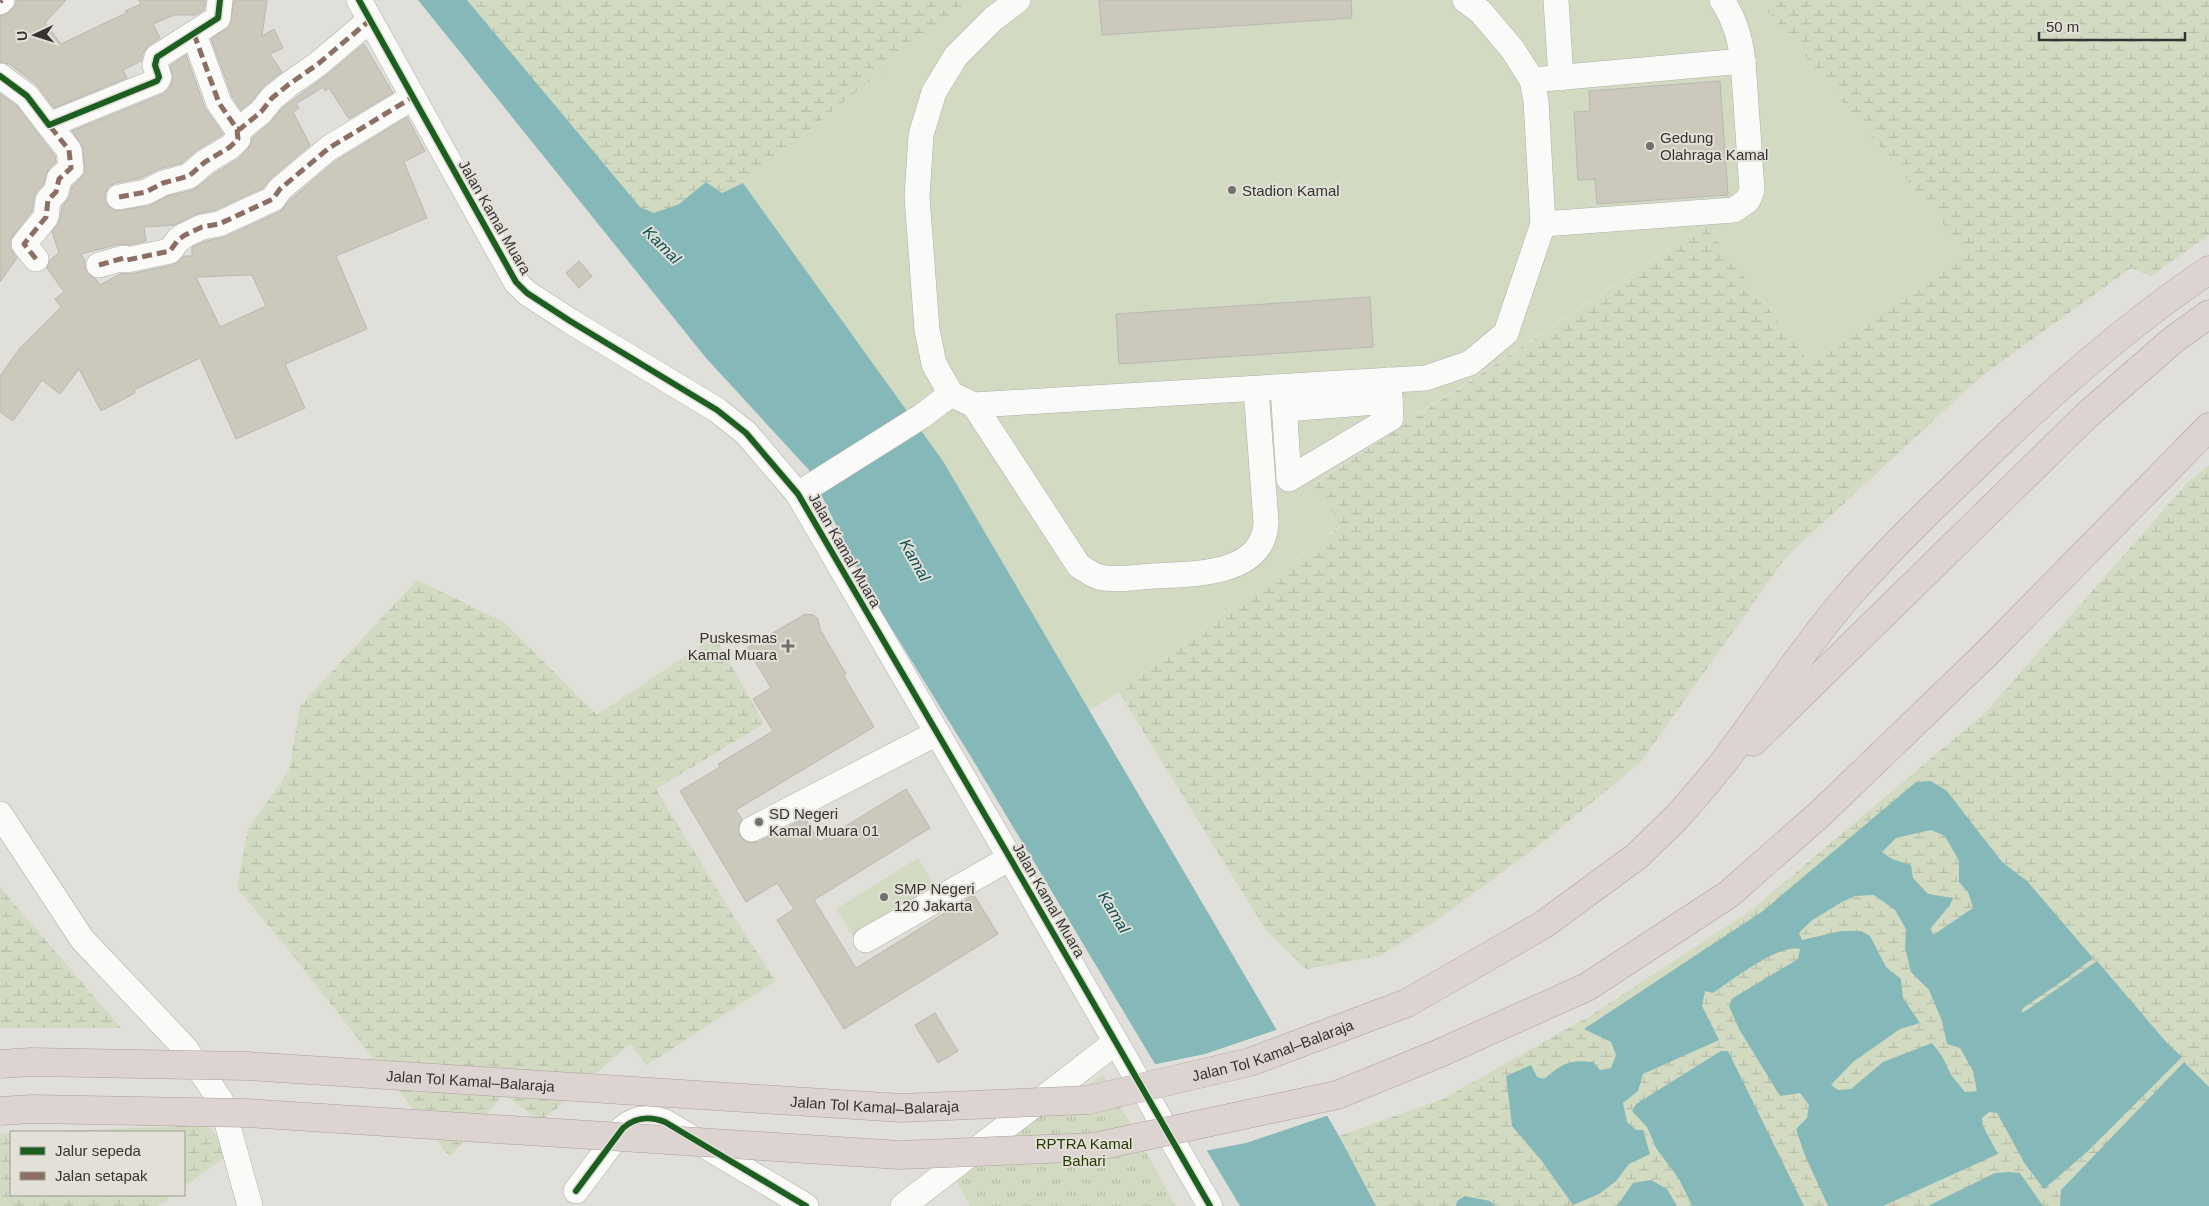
<svg xmlns="http://www.w3.org/2000/svg" width="2209" height="1206" font-family="Arial,sans-serif">
  <defs>
    <pattern id="grass-tufts" width="24" height="20" patternUnits="userSpaceOnUse" patternTransform="scale(1.25)"><rect width="24" height="20" fill="#d2dbc2"/><path d="M3 7l-1-3M5 7V3M7 7l1-3M15 17l-1-3M17 17v-4M19 17l1-3" fill="none" stroke="#b5bda7"/></pattern>
    <pattern id="wetland-marsh" width="20" height="14" patternUnits="userSpaceOnUse" patternTransform="scale(1.25)"><rect width="20" height="14" fill="#d2dbc2"/><path d="M1 5h8M5 5V1M11 12h8M15 12V8" fill="none" stroke="#b5bda7"/></pattern>
  </defs>
  <rect width="100%" height="100%" fill="#e0dfda"/>
  <path fill="url(#grass-tufts)" d="M1103,1075L1176,1206H970L953,1174Z"/>
  <g fill="url(#wetland-marsh)">
    <path d="M467,0H972L743,183L722,193L706,182L679,204L654,213L640,207Z"/>
    <path d="M1759,0H2209V235L2151,276L2131,268L1983,375L1786,557L1640,763L1542,843L1436,921L1380,956L1306,969L1267,932L1119,692L1341,526L1313,485L1706,225L1809,362L1966,252Z"/>
    <path d="M2209,465V1206H1376L1339,1136L1443,1099L1593,1014L1750,911L1986,712L2188,482Z"/>
    <path d="M417,580L504,622L597,715L715,636L764,724L656,789L734,917L776,981L647,1065L630,1044L541,1122L504,1094L450,1157L288,949L237,888L248,829L289,771L300,706Z"/>
    <path d="M0,887L121,1028H0Z"/>
    <path d="M206,1125L231,1153L184,1187V1132H32Z"/>
    <path d="M11,1133V1195H173L158,1206H0V1134Z"/>
  </g>
  <g fill="#d2dbc2">
    <path d="M972,0H1759L1967,253L1809,362L1705,225L1313,484L1341,525L1119,692L1089,711L943,461L743,183Z"/>
    <path d="M918,858L946,904L865,955L836,909Z"/>
  </g>
  <g fill="#85b9b9" fill-rule="evenodd">
    <path d="M418,0H467L640,207L654,213L679,204L706,182L722,193L743,183L943,461L1339,1136L1376,1206H1240L976,765L869,592L809,470L706,358Z"/>
    <path d="M1931,781L1947,791L2002,862L2027,881L2093,958L2067,978L2023,1008L2021,1013L2027,1010L2097,961L2167,1043L2182,1057L2088,1151L2044,1189L2025,1164L1997,1113L1989,1112L1982,1118L1983,1126L1998,1154L1883,1206H1828L1804,1153L1796,1129L1807,1118L1809,1105L1800,1093L1780,1096L1739,1029L1729,1006L1733,998L1798,959L1800,949C1777,944 1733,980 1713,993L1705,991L1702,1006L1719,1040L1643,1074L1638,1091L1623,1103L1627,1122L1636,1130H1643L1650,1154L1629,1164L1616,1181L1599,1194L1573,1205L1541,1160L1512,1126L1506,1076L1531,1065L1537,1077L1544,1079C1562,1064 1569,1059 1593,1062L1600,1070L1611,1068L1616,1055L1611,1042L1584,1029L1763,911L1916,782ZM1931,830L1945,836L1959,861V882L1968,892L1973,908L1933,935L1930,929L1950,905L1953,898L1928,894L1913,878L1911,865L1892,859L1882,852L1896,838ZM1874,895L1895,910L1906,929L1905,948L1911,972L1929,990L1942,1021L1947,1044L1960,1048L1973,1071L1977,1091L1965,1092L1951,1075L1942,1056L1932,1043L1883,1062L1851,1089L1838,1090L1831,1085L1853,1062L1900,1029L1920,1023L1903,998L1901,979L1886,967L1870,936L1861,931H1841L1802,940L1799,933L1811,921L1842,902L1855,896Z"/>
    <path d="M1721,1051H1728L1804,1206H1692L1679,1179L1656,1148L1647,1127L1632,1111L1636,1104Z"/>
    <path d="M2184,1062L2209,1087V1206H2060L2061,1190Z"/>
    <path d="M2010,1172L2020,1173L2043,1206H1928L1995,1173Z"/>
    <path d="M1651,1180L1667,1189L1677,1206H1617L1633,1183Z"/>
    <path d="M1465,1196L1490,1201L1495,1206H1456L1457,1201Z"/>
  </g>
  <path fill="#e0dfda" d="M1279,1029L1329,1115L1246,1143L1204,1151L1152,1065L1205,1054Z"/>
  <g fill="#ccc8bc" stroke="#b8b8b4" fill-rule="evenodd">
    <path d="M16,0H66L45,23L61,44L128,12L125,11L141,4L139,0H206L204,10L195,15H174L153,24L160,38L149,45L143,53L141,61L123,70L127,78L54,108L36,84L9,64L0,62V16L10,12L16,4Z"/>
    <path d="M234,0H267L262,36L274,29L283,48L270,54L282,72L263,87L251,102L241,110L232,96L211,39L230,25Z"/>
    <path d="M1099,0H1351L1352,18L1102,35Z"/>
    <path d="M364,44L393,93L349,119L329,88L325,91L323,87L296,104L299,108L293,112L310,145L271,178L263,188L215,210L196,214L175,225L144,227L146,241L129,245L120,244L81,254L85,261V268L89,275L96,279L100,285L122,273L130,274L173,265L184,256H192V247L206,241L225,237L279,212L291,199L337,160L407,117L425,151L404,162L427,218L336,256L367,329L285,364L305,408L236,439L200,358L134,390L135,393L101,411L79,369L60,394L42,380L13,421L0,412V376L20,348L61,307L55,299L64,292L47,268L50,260L59,253L52,232L60,219L62,207L70,196L72,187L85,173L83,148L72,131L163,94L170,87L173,78L170,66L186,55L205,108L223,134L197,150L182,163L159,169L141,178L116,183L109,186L105,193V200L108,206L115,211L149,206L168,196L193,190L214,174L238,159L248,149L252,138L270,123L282,108L327,75ZM252,275L266,306L220,327L196,277Z"/>
    <path d="M1720,81L1728,195L1597,204L1595,179L1578,180L1574,112L1590,111L1589,91Z"/>
    <path d="M0,94L17,106L55,156L56,162L49,169L43,185L37,190L34,198L32,211L10,240V248L17,258L0,282Z"/>
    <path d="M579,261L592,276L579,288L566,273Z"/>
    <path d="M1370,297L1373,347L1119,364L1116,314Z"/>
    <path d="M805,614L814,615L818,619L820,629L846,674L844,676L874,727L736,810L742,819L738,828L740,836L745,841L751,843L758,842L805,818L820,842L906,789L930,828L814,900L856,968L974,895L998,934L844,1029L777,920L794,909L777,883L746,902L680,791L720,767L718,764L773,731L753,699L771,688L747,648Z"/>
    <path d="M935,1013L958,1051L938,1063L915,1025Z"/>
  </g>
  <g fill="none" stroke-linecap="round" stroke-linejoin="round">
    <g stroke="#afaeaa" stroke-width="26">
      <g id="minor">
        <path d="M359,0L516,282L527,293L570,321L717,410L746,433L798,494L1010,858L1210,1206"/>
        <path d="M1018,0L993,19L956,56L934,92L921,135L917,197L927,330L934,364L951,394L974,405L1426,378L1470,363L1506,333L1543,224L1536,101L1532,80L1513,50L1481,12L1465,0"/>
        <path d="M1556,0L1561,78"/>
        <path d="M1722,0C1735,20 1740,38 1743,61"/>
        <path d="M0,2L2,0"/>
        <path d="M194,34L219,103L237,129H240L261,112L272,98L288,85L318,64L370,20"/>
        <path d="M0,76L27,96L49,125L157,81L159,77L155,65L157,57L218,18L220,0"/>
        <path d="M1532,80L1743,61L1752,190L1748,200L1734,210L1543,224"/>
        <path d="M119,197L146,192L163,183L189,176L205,162L230,147L238,139L237,129"/>
        <path d="M36,259L24,244L46,217L48,200L56,192L59,179L71,168L69,150L49,125"/>
        <path d="M99,265L124,258L127,260L170,251L178,240L185,235L202,227L219,224L273,199L280,189L329,148L413,97"/>
        <path d="M1283,388L1289,479L1391,418L1389,380"/>
        <path d="M974,405L1079,566C1085,569 1092,575 1099,577C1116,581 1136,577 1153,576C1193,574 1264,576 1266,522L1256,389"/>
        <path d="M1285,409L1390,401"/>
        <path d="M798,494L922,416L951,394"/>
        <path d="M0,814L82,939L185,1048L221,1101L250,1206"/>
        <path d="M752,829L937,733"/>
        <path d="M866,940L1010,858"/>
        <path d="M576,1191L623,1128C636,1117 649,1116 665,1122L806,1206"/>
        <path d="M903,1206L1116,1042"/>
      </g>
    </g>
    <g stroke="#aba09b" stroke-width="29">
      <g id="highway">
        <path d="M1753,742L2087,415L2173,340L2209,314"/>
        <path d="M1677,817C1695,797 1713,776 1729,755C1767,704 1801,652 1842,603C1885,553 1934,506 1982,460C2053,391 2127,325 2209,270"/>
        <path d="M1337,1095L1440,1053L1587,987L1729,894L1822,812L1986,654L2209,427"/>
      </g>
    </g>
    <use href="#minor" stroke="#fafaf9" stroke-width="25"/>
    <use href="#highway" stroke="#ddd3d0" stroke-width="28"/>
    <g stroke="#aba09b" stroke-width="29" stroke-linecap="butt">
      <g id="highway-bridge">
        <path id="s1" d="M0,1064L31,1062L247,1066L901,1108L1088,1100L1250,1062L1407,1003L1543,925L1637,856L1677,817"/>
        <path d="M0,1111L32,1109L246,1113L900,1155L1094,1147L1337,1095"/>
      </g>
    </g>
    <use href="#highway-bridge" stroke="#ddd3d0" stroke-width="28"/>
    <g stroke="#8d6e63" stroke-width="5" stroke-dasharray="10 5" stroke-linecap="butt">
      <path d="M0,2L2,0"/>
      <path d="M194,34L219,103L237,129H240L261,112L272,98L288,85L318,64L370,20"/>
      <path d="M119,197L146,192L163,183L189,176L205,162L230,147L238,139L237,129"/>
      <path d="M36,259L24,244L46,217L48,200L56,192L59,179L71,168L69,150L49,125"/>
      <path d="M99,265L124,258L127,260L170,251L178,240L185,235L202,227L219,224L273,199L280,189L329,148L413,97"/>
    </g>
    <g stroke="#e2e0d8" stroke-width="9">
      <g id="cycleway">
        <path d="M359,0L516,282L527,293L570,321L717,410L746,433L798,494L1010,858L1210,1206"/>
        <path d="M0,76L27,96L49,125L157,81L159,77L155,65L157,57L218,18L220,0"/>
        <path d="M576,1191L623,1128C636,1117 649,1116 665,1122L806,1206"/>
      </g>
    </g>
    <use href="#cycleway" stroke="#1b5e20" stroke-width="6"/>
  </g>
  <g fill="#71706c" stroke="#e2e0d8" stroke-width="2">
    <circle cx="1650" cy="146" r="5"/>
    <circle cx="1232" cy="190" r="5"/>
    <path d="M785.5 638.5h5v5h5v5h-5v5h-5v-5h-5v-5h5z"/>
    <circle cx="759" cy="822" r="5"/>
    <circle cx="884" cy="897" r="5"/>
  </g>
  <g text-anchor="middle" dominant-baseline="central" stroke-width="4" stroke-linejoin="round" paint-order="stroke">
    <g font-size="15" fill="#353431" stroke="#e2e0d8" text-anchor="start">
      <text x="1660" y="137">Gedung<tspan x="1660" dy="17">Olahraga Kamal</tspan></text>
      <text x="1242" y="190">Stadion Kamal</text>
      <text x="777" y="637" text-anchor="end">Puskesmas<tspan x="777" dy="17">Kamal Muara</tspan></text>
      <text x="769" y="813">SD Negeri<tspan x="769" dy="17">Kamal Muara 01</tspan></text>
      <text x="894" y="888">SMP Negeri<tspan x="894" dy="17">120 Jakarta</tspan></text>
    </g>
    <g font-size="15" fill="#353431" stroke="#e2e0d8">
      <text transform="translate(495 217) rotate(60)">Jalan Kamal Muara</text>
      <text transform="translate(845 550) rotate(60)">Jalan Kamal Muara</text>
      <text transform="translate(1049 900) rotate(60)">Jalan Kamal Muara</text>
      <text stroke="none"><textPath href="#s1" startOffset="1281">Jalan Tol Kamal–Balaraja</textPath></text>
      <text stroke="none"><textPath href="#s1" startOffset="471">Jalan Tol Kamal–Balaraja</textPath></text>
      <text stroke="none"><textPath href="#s1" startOffset="876">Jalan Tol Kamal–Balaraja</textPath></text>
    </g>
    <g font-size="15" fill="#2a3c00" stroke="#e2e0d8">
      <text x="1084" y="1143">RPTRA Kamal<tspan x="1084" dy="17">Bahari</tspan></text>
    </g>
    <g font-size="16" font-style="italic" fill="#0c5153" stroke="#e2e0d8">
      <text transform="translate(662 245) rotate(45)">Kamal</text>
      <text transform="translate(915 560) rotate(61)">Kamal</text>
      <text transform="translate(1114 912) rotate(59)">Kamal</text>
    </g>
  </g>
  <rect x="10" y="1131" width="175" height="65" fill="#e2e0d8" stroke="#9d9b95"/>
  <rect x="20" y="1147" width="25" height="8" fill="#1b5e20" stroke="#9d9b95"/>
  <text x="55" y="1156" font-size="15" fill="#353431">Jalur sepeda</text>
  <rect x="20" y="1172" width="25" height="8" fill="#8d6e63" stroke="#9d9b95"/>
  <text x="55" y="1181" font-size="15" fill="#353431">Jalan setapak</text>
  <g transform="translate(35 35) rotate(266)" stroke="#e2e0d8" stroke-width="4" paint-order="stroke">
  <path d="M0-4L9 19L0 12L-9 19Z" fill="#353431"/>
  <text y="-8" font-size="14" font-weight="bold" text-anchor="middle" fill="#353431">U</text>
  </g>
  <path d="M2039 32v8h146v-8" fill="none" stroke="#353431" stroke-width="2.5"/>
  <text x="2046" y="32" font-size="15" fill="#353431" stroke="#e2e0d8" stroke-width="4" paint-order="stroke">50 m</text>
</svg>
